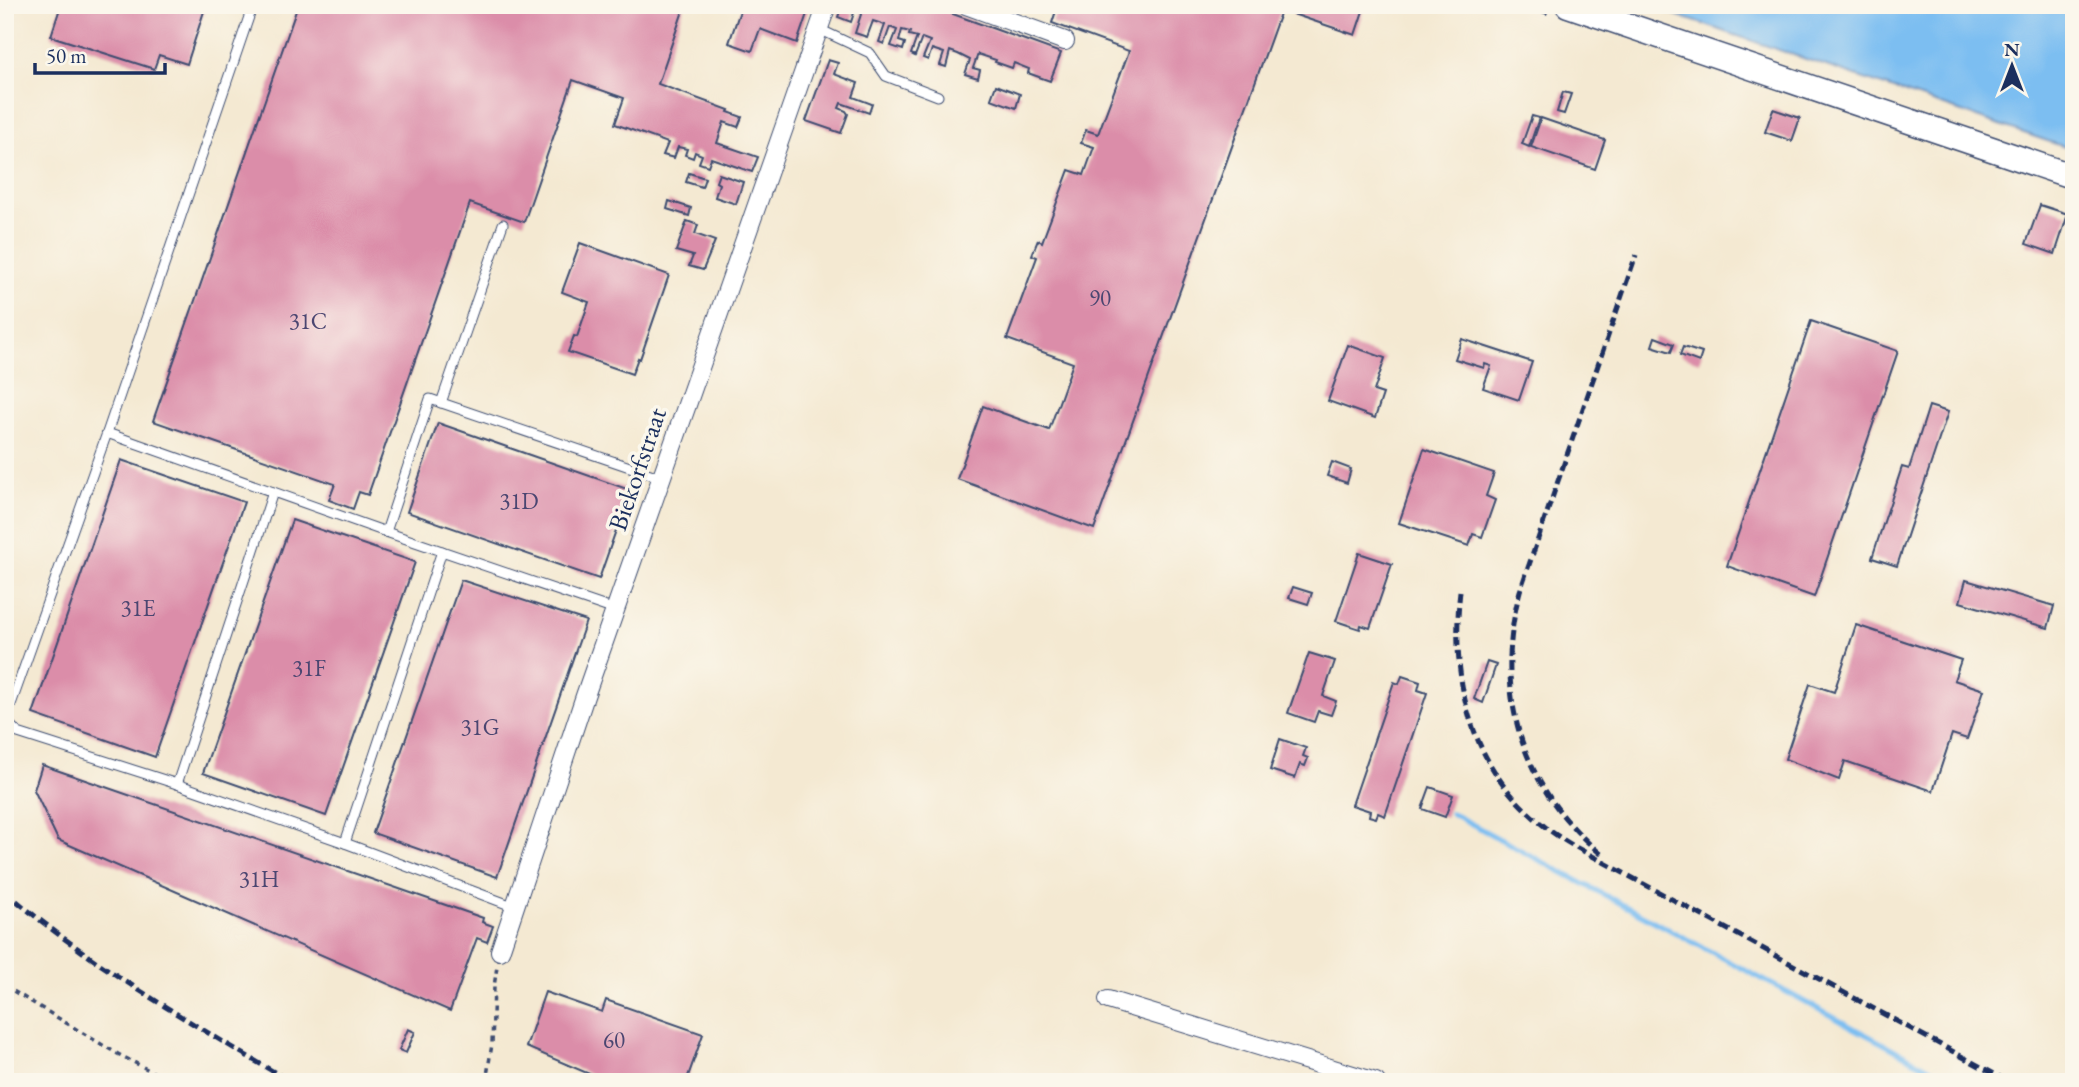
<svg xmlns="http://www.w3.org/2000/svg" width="2079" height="1087" font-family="'EB Garamond',serif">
  <rect width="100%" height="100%" fill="#fbf7ec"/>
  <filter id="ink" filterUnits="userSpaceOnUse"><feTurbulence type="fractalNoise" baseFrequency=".0143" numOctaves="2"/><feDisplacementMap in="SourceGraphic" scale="14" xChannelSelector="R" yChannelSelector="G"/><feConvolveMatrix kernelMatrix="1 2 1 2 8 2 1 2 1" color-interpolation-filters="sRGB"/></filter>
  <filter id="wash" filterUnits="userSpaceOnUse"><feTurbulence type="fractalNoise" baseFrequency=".00686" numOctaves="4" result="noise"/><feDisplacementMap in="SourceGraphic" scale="28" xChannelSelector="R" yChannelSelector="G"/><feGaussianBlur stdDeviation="1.57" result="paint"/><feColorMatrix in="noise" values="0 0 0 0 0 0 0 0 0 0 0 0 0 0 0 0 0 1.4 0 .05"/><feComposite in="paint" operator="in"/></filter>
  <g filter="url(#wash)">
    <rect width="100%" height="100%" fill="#f4e9d2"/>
    <path fill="#7cbef1" stroke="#4c76a8" stroke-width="2" d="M1651,5H2074V150L1652,7Z"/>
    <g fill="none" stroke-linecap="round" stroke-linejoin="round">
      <path stroke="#7cbef1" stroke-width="5" d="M1451,813L1955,1082"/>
    </g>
    <g id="blocks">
      <g fill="#db8da9">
        <path d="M61,5H206L187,64L159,55L154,69L51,36Z"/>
        <path d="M298,5H685L658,84L729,110L728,112L742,117L738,127L724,122L717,143L758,157L752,172L711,158L708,166L699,163L702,155L695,152L693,158L685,155L687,149L678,147L674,158L663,155L668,143L615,124L624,98L573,80L524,222L470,203L368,495L359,492L353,509L329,500L335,484L153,421Z"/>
        <path d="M742,5H810L797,43L760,29L752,51L729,43Z"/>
        <path d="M864,5H928L1061,53L1050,81L1028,73L1029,69L1014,63L1012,68L995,62L996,60L978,54L973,68L980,70L978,78L965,74L970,60L958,54L950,51L946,67L940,65L944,53L932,49L928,60L923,58L930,41L922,38L915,56L911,54L917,37L909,35L910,32L902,30L899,41L905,43L903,50L891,46L897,30L890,27L884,44L879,42L885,25L873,21L867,37L855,33Z"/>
        <path d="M1058,5H1283L1094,529L957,479L983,406L1049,430L1073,363L1007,339L1037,257L1032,255L1038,240L1042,242L1069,170L1084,175L1094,147L1081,143L1086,130L1098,134L1129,51L1052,23Z"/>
        <path d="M1296,5H1356L1364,8L1355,35L1293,14Z"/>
        <path d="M841,9L854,13L851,22L838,17Z"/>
        <path d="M828,60L838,63L834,74L858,83L853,97L872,104L869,113L841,103L839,108L846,111L848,114L841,133L806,121Z"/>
        <path d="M996,85L1020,94L1016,108L991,99Z"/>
        <path d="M1563,92L1571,94L1564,114L1557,112Z"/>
        <path d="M1773,109L1800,118L1792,141L1765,132Z"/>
        <path d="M1532,116L1539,118L1529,147L1522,144Z"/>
        <path d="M1541,118L1605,140L1595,169L1531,147Z"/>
        <path d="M689,173L705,178L702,187L686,182Z"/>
        <path d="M719,174L743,182L736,204L715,197L719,184L716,182Z"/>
        <path d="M669,201L691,208L689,216L667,209Z"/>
        <path d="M2040,205L2068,214L2055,254L2026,244Z"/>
        <path d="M687,221L698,225L695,234L715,241L703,270L689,266L693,256L676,251Z"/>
        <path d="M580,243L669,275L640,359L638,358L632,374L568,352L574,336L577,337L589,302L562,292Z"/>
        <path d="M1811,321L1898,351L1814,597L1727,566Z"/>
        <path d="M1655,337L1674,344L1671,352L1652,346Z"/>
        <path d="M1462,339L1532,362L1519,400L1483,388L1491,366L1485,364L1484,368L1455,359Z"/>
        <path d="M1348,345L1385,358L1374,391L1383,394L1375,418L1328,401Z"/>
        <path d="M1683,347L1702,353L1699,362L1680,355Z"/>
        <path d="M1929,406L1948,412L1897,566L1872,558L1902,467L1909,469Z"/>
        <path d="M438,423L630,490L599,579L407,512Z"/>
        <path d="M1424,449L1494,473L1486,496L1495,500L1482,537L1473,534L1469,546L1399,523Z"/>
        <path d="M121,460L244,502L155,757L33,714Z"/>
        <path d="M1332,462L1351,469L1347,483L1327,476Z"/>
        <path d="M292,520L415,562L326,816L203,773Z"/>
        <path d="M1359,553L1392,564L1370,628L1361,625L1360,629L1336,621Z"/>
        <path d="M461,580L586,621L497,877L373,833Z"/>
        <path d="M1966,580L2054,606L2048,628L1960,602Z"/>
        <path d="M1293,587L1312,593L1308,604L1289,598Z"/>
        <path d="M1856,625L1961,660L1954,680L1984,690L1967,739L1952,734L1933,791L1845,761L1839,780L1785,759L1810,684L1834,692Z"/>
        <path d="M1309,653L1335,661L1323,696L1336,701L1331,715L1318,711L1314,722L1288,713Z"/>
        <path d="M1487,662L1496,665L1483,703L1474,699Z"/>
        <path d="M1402,676L1420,682L1418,690L1427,693L1385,816L1378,813L1376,818L1369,816L1370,811L1352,805L1394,682L1399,684Z"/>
        <path d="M1280,739L1306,748L1303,756L1308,758L1305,766L1300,764L1295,778L1270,770Z"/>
        <path d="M42,765L483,918L482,922L493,926L487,942L477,938L450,1011L58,840L34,790Z"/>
        <path d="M1430,787L1453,795L1445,817L1422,809Z"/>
        <path d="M545,992L602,1012L606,1000L703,1034L686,1082H608L526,1047Z"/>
        <path d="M408,1029L415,1032L406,1053L399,1050Z"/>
      </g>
    </g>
  </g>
  <g filter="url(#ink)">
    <use href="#blocks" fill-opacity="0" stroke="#3c4b6f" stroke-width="2"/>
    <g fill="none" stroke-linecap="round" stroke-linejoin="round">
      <g stroke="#3c4b6f" stroke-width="11">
        <g id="lane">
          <path d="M253,5L107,433L386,532L430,399L662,478"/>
          <path d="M819,29L870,53L886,76L938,96"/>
          <path d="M441,403L503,224"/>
          <path d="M107,433L8,713L9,724L18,733L177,784"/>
          <path d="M273,492L177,784L345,843L515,907"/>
          <path d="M386,532L615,610"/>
          <path d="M345,843L442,551"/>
        </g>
      </g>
      <g stroke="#3c4b6f" stroke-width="20">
        <g id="street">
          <path d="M966,5L1065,41"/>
          <path d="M500,951L585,696L827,5"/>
          <path d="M1108,1000L1376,1082"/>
        </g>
      </g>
      <g stroke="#3c4b6f" stroke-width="27">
        <path id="secondary" d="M1568,5L2074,177"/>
      </g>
      <g stroke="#3c4b6f" stroke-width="3.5" stroke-dasharray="5 5" stroke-linecap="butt">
        <path d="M1524,5L1552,15"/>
        <path d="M5,986L116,1053L172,1082"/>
        <path d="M486,1082L492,1044L494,987L497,966"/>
      </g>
      <use href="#lane" stroke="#fff" stroke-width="9"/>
      <use href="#street" stroke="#fff" stroke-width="18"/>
      <use href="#secondary" stroke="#fff" stroke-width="24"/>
      <g stroke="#1b2f5e" stroke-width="5" stroke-dasharray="10 5" stroke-linecap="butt">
        <path d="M1460,591C1449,695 1477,789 1572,845L2009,1082"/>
        <path d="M1601,854C1520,786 1493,692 1520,591L1636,255"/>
        <path d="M5,891C91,966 193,1024 291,1082"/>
      </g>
    </g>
  </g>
  <g text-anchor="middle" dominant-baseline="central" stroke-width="7" stroke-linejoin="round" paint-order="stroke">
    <g font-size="23" fill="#4b4671">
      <text x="1100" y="298">90</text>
      <text x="308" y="321">31C</text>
      <text x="519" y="501">31D</text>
      <text x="138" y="608">31E</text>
      <text x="309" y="668">31F</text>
      <text x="480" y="727">31G</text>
      <text x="259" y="879">31H</text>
      <text x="614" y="1040">60</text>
    </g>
    <g font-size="26" fill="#1b2f5e" stroke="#fbf7ec">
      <text transform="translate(637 469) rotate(-71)">Biekorfstraat</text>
    </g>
  </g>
  <rect width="2079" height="1087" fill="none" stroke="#fbf7ec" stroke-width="28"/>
  <g transform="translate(2012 66)" stroke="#fbf7ec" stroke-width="5" paint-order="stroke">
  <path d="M0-5L12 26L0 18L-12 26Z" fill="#1b2f5e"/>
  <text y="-10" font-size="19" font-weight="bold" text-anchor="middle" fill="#1b2f5e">N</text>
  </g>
  <path d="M35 63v10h130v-10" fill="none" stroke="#1b2f5e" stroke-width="3.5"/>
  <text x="46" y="63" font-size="21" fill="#1b2f5e" stroke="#fbf7ec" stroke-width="5" paint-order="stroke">50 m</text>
</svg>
